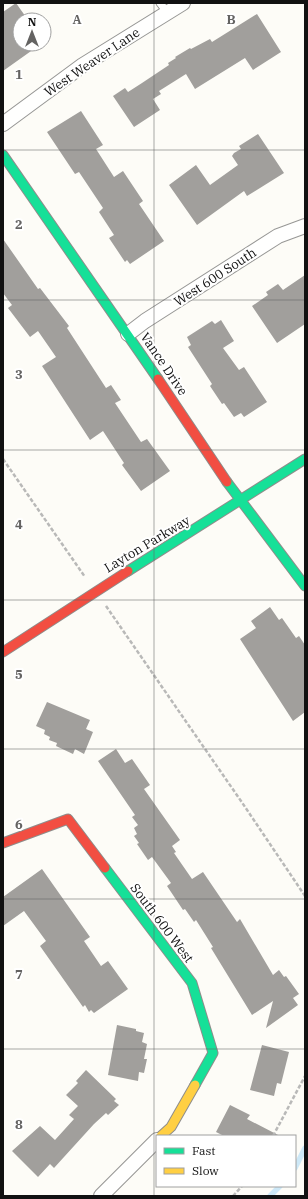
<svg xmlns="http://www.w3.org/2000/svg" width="308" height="1199" font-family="'IBM Plex Serif',serif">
  <rect width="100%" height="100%" fill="#fdfcf7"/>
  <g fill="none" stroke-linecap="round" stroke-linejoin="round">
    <g stroke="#cde8f7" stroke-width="5.5">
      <path d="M295,1168L305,1148"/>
      <path d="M270,1196L280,1186"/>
    </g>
  </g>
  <g fill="#a19f9c">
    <path d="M16,3L28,20H20V44H41L3,71V12Z"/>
    <path d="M257,14L281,52L253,70L245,58L195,89L186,74L159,91L161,94L153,99L160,110L134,127L113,96L125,88L128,92L142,83L169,65L168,63L176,58L175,57L190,48L191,49L210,39L212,42Z"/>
    <path d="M81,111L103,145L96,149L114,177L123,171L143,201L139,204L164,241L130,264L127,260L125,262L109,238L114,235L99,212L103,208L79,172L75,174L47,132Z"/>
    <path d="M258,134L284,173L247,196L244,191L197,225L169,185L196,165L210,185L238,165L232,156L234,153L241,149L239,146Z"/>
    <path d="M3,239L38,289L40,288L69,326L67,328L106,388L111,385L121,400L115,403L141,442L147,439L170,471L141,491L122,465L124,463L120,457L103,431L90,440L42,366L56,357L38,331L30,337L8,308L12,305L3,293Z"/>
    <path d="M305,275V324L277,343L252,306L268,295L266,292L278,284L283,290Z"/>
    <path d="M221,320L234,341L223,348L239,370L244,367L267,402L244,417L241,413L234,417L224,403L222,404L210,386L212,384L188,347L191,345L187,337L212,321L215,324Z"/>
    <path d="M270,607L279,620L282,618L296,638L299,636L305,645V712L293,721L240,639L256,628L251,621Z"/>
    <path d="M47,702L90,720L86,729L93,732L84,754L75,749L73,754L56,746L57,743L49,740L50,737L44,734L45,730L36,726Z"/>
    <path d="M116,749L125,763L132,759L150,785L144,789L180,840L172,846L176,852L174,853L192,879L203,872L237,922L240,919L273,975L279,970L284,977L286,976L299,994L293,998L298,1005L266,1028L273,1001L252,1015L211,948L213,947L196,920L194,922L185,909L183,910L167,886L171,883L152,857L148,860L137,844L139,843L134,836L137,834L134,828L138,825L132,817L135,815L98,761Z"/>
    <path d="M42,869L90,937L84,941L101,966L108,961L128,989L94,1013L91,1010L89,1012L85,1005L83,1007L40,946L46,941L24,911L3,926V897Z"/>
    <path d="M117,1025L136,1029V1031L144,1033L142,1042L147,1044L144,1059H147L144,1073L139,1072L138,1081L108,1075Z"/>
    <path d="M262,1045L289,1052L281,1084L277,1083L274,1096L250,1090Z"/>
    <path d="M86,1070L116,1099L114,1101L119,1105L108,1115L106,1113L94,1124L54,1168L50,1164L38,1177L12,1151L40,1126L55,1140L74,1119L69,1115L78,1106L66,1095L78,1083L76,1081Z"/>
    <path d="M230,1105L250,1115L247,1119L280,1136H224L216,1132Z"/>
  </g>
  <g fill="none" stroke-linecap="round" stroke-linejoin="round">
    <g stroke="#979795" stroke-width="9">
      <path id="lane" d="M160,3L167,12"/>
    </g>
    <g stroke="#979795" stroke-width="16">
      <g id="street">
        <path d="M3,124L83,65L183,3"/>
        <path d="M128,334L145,321L278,236L305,226"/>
        <path d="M101,1196L157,1140"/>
      </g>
    </g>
    <g stroke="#8e8d8b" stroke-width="11">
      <g id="fast">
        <path d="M3,155L158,379"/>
        <path d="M227,482L305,586"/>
        <path d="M128,571L305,459"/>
        <path d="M105,868L192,983L213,1053L195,1085"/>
      </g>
    </g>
    <g stroke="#8e8d8b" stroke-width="11">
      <path id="slow" d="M161,1136L171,1127L195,1085"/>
    </g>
    <g stroke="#8e8d8b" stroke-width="11">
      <g id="jam">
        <path d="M158,379L227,482"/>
        <path d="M3,652L128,571"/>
        <path d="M3,843L68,819L105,868"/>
      </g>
    </g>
    <g stroke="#b9b9b8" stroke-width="2.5" stroke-dasharray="4 2" stroke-linecap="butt">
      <path d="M3,459L85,577"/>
      <path d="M106,606L241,801L305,896"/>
      <path d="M273,1136L305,1076"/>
      <path d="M233,1196L242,1186"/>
    </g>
    <use href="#lane" stroke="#fffffe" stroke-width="7"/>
    <use href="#street" stroke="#fffffe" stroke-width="14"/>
    <use href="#fast" stroke="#16e098" stroke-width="9"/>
    <use href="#slow" stroke="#ffcf43" stroke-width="9"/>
    <use href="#jam" stroke="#f24e42" stroke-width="9"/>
  </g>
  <path fill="none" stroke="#646362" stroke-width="1" stroke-opacity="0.55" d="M154,3V1196M3,150H305M3,300H305M3,450H305M3,600H305M3,749H305M3,899H305M3,1049H305"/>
  <g text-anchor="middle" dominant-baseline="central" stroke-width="4" stroke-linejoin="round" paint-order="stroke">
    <g font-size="13" fill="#111" stroke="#fff">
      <text transform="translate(92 62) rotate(-34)">West Weaver Lane</text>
      <text transform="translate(215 277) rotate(-33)">West 600 South</text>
      <text transform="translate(164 364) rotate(56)">Vance Drive</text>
      <text transform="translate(147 544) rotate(-31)">Layton Parkway</text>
      <text transform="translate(162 923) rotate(53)">South 600 West</text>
    </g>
  </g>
  <g font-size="13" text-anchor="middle" font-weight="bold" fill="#646362" stroke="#fff" stroke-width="4" stroke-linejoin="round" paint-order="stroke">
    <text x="77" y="24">A</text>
    <text x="231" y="24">B</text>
    <text x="19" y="79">1</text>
    <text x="19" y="229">2</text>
    <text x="19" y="379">3</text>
    <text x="19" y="529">4</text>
    <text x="19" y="679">5</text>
    <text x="19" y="829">6</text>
    <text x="19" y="979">7</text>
    <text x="19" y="1129">8</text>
  </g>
  <rect width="308" height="1199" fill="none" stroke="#111111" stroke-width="8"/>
  <rect x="156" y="1135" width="140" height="52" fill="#ffffff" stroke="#a0a0a0"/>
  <rect x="164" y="1148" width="20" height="6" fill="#16e098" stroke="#a0a0a0"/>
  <text x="192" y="1155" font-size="12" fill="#111111">Fast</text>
  <rect x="164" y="1168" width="20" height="6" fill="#ffcf43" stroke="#a0a0a0"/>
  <text x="192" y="1175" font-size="12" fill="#111111">Slow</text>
  <g transform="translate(32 32)"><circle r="19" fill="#ffffff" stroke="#a0a0a0"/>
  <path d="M0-3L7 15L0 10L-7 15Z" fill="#646362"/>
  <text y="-6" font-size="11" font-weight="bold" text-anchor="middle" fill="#111111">N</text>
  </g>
</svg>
